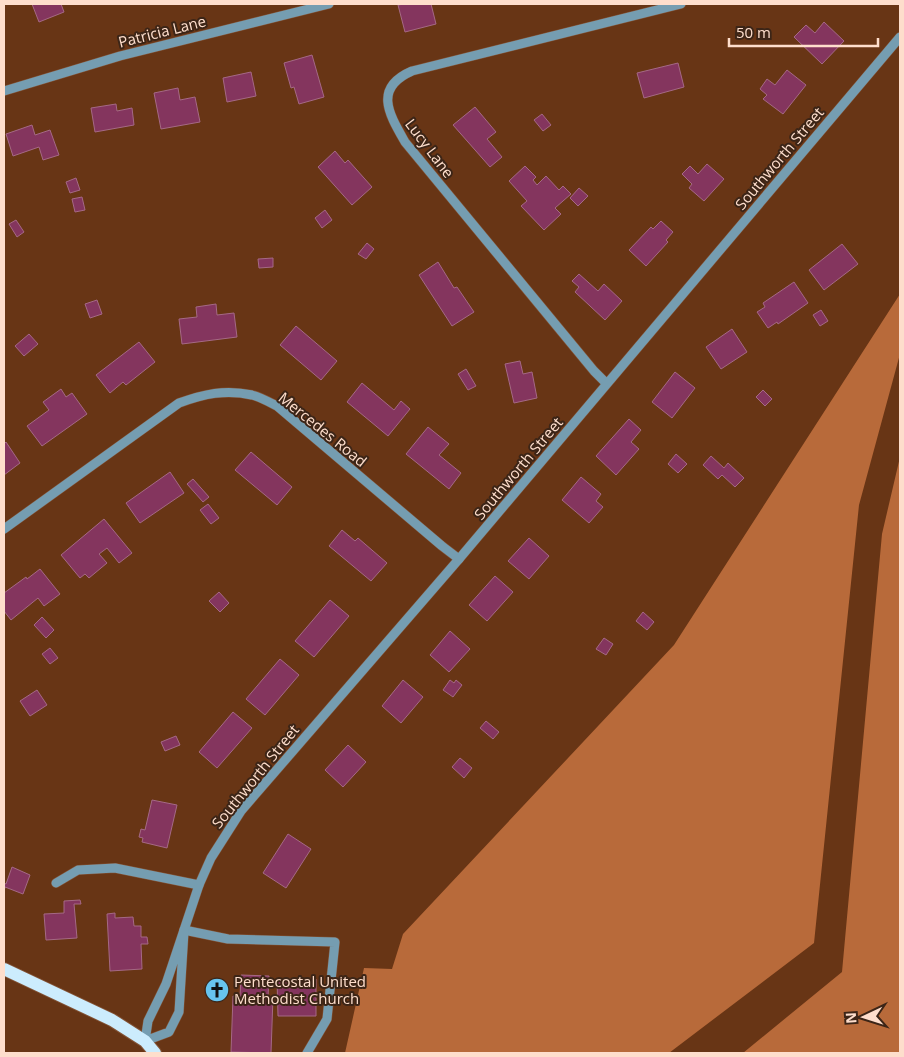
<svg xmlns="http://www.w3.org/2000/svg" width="904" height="1057" font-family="'Open Sans',sans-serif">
  <rect width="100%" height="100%" fill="#683515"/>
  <g fill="#b86a3a">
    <path d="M900,294V354L859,505L814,943L669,1053H345L364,968L392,969L403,934L674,645Z"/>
    <path d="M900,457V1053H743L842,972L882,534Z"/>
  </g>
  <g fill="#84355e" stroke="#a56985">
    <path d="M32,4H61L64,12L39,22Z"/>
    <path d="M404,4H431L436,24L405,32L398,5Z"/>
    <path d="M824,22L844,41L822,64L794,37L806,25L815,33Z"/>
    <path d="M312,55L324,97L299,104L294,87L291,88L284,63Z"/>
    <path d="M678,63L684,87L644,98L637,73Z"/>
    <path d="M787,70L806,85L783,114L763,99L767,95L760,89L767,79L775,85Z"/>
    <path d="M251,72L256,96L227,102L223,78Z"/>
    <path d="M178,88L180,100L195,97L200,122L161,129L154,93Z"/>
    <path d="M116,104L117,111L132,108L134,125L95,132L91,108Z"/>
    <path d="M475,107L496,132L487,139L502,157L490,167L453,125Z"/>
    <path d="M542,114L551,125L543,131L534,120Z"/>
    <path d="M32,125L35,135L50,130L59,155L43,160L39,147L13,156L6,134Z"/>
    <path d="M335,151L345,163L348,160L372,187L352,205L318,167Z"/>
    <path d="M707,164L724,179L704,201L689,188L692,184L682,174L690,166L698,174Z"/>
    <path d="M525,166L536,177L533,180L537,185L546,176L559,190L563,186L571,194L555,208L561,214L544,230L521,206L527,201L509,181Z"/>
    <path d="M76,178L80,190L70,193L66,182Z"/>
    <path d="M579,188L588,196L578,206L570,198Z"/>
    <path d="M82,197L85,210L75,212L72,199Z"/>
    <path d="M325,210L332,220L322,228L315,218Z"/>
    <path d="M16,220L24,232L17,237L9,224Z"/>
    <path d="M661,221L673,232L666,240L668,242L646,266L629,250L651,227L653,229Z"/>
    <path d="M367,243L374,249L366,259L358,254Z"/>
    <path d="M842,244L858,264L824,290L809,270Z"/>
    <path d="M273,258V267L259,268L258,259Z"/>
    <path d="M438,262L454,288L457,287L474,312L452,326L419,275Z"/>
    <path d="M579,274L598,291L604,284L622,301L605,320L575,292L579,287L572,281Z"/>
    <path d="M794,282L808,303L778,324L777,322L768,328L757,312L765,307L763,303Z"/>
    <path d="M97,300L102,314L90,318L85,304Z"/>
    <path d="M216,304L217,315L234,313L237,337L182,344L179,319L197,317L196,307Z"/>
    <path d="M821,310L828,321L820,326L813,315Z"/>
    <path d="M296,326L337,361L321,380L280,345Z"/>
    <path d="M732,329L747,352L721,369L706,347Z"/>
    <path d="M29,334L38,344L24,356L15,346Z"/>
    <path d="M139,342L155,362L126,385L123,382L110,393L96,375Z"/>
    <path d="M520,361L523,374L532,372L537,398L514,403L505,364Z"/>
    <path d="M466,369L476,386L468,390L458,374Z"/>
    <path d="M675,372L695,388L672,418L652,402Z"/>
    <path d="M362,383L394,410L401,401L410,409L388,436L347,402Z"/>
    <path d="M61,389L66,397L72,393L87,414L42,446L27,426L49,410L43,402Z"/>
    <path d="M763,390L772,399L765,406L756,397Z"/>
    <path d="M629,419L641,430L631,442L639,449L616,475L596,456Z"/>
    <path d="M428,427L449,444L439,455L461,473L449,489L406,454Z"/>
    <path d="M6,442L20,463L4,475V444Z"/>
    <path d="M251,452L292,487L277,505L235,470Z"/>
    <path d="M676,454L687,464L678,473L668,464Z"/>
    <path d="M711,456L724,468L728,463L744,478L735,487L722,475L718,479L703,465Z"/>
    <path d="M170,472L184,493L140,523L126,503Z"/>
    <path d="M581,477L601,494L596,501L603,507L589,523L562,500Z"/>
    <path d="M193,479L209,497L203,502L187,484Z"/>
    <path d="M208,504L219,518L211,524L200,510Z"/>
    <path d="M104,519L132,553L119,563L107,548L99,554L107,563L89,578L85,574L80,578L61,555Z"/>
    <path d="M342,530L355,541L358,538L387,563L371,581L329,546Z"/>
    <path d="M529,538L549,556L529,579L508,561Z"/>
    <path d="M40,569L60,594L44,606L38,598L11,620L4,611V593L26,577L27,579Z"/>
    <path d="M495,576L513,592L487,621L469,605Z"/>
    <path d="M219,592L229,603L220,612L209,601Z"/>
    <path d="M330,600L349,616L314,657L295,641Z"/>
    <path d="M643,612L654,622L647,630L636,621Z"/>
    <path d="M42,617L54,630L46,638L34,625Z"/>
    <path d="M450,631L470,649L449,672L430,655Z"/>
    <path d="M604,638L613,644L606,655L596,649Z"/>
    <path d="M50,648L58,658L50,664L42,654Z"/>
    <path d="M280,659L299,675L265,715L246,699Z"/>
    <path d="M403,680L423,697L401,723L382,706Z"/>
    <path d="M450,680L454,683L456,680L462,685L453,697L443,690Z"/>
    <path d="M37,690L47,705L30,716L20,701Z"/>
    <path d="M233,712L252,728L217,768L199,752Z"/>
    <path d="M486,721L499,732L493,739L480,728Z"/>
    <path d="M176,736L180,745L165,751L161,742Z"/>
    <path d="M348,745L366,762L343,787L325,770Z"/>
    <path d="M460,758L472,768L464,778L452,767Z"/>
    <path d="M152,800L177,805L167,848L142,842L143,838L139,837L141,829L145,830Z"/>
    <path d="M288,834L311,849L286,888L263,873Z"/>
    <path d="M12,867L30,875L23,894L5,887L4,892V883L6,884Z"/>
    <path d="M80,900L81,904H74L77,938L46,940L44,914L64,913V901Z"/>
    <path d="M115,913V918L133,917L134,926H141V937H147L148,944H141L142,969L110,971L107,914Z"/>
    <path d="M241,975L269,976L268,997H273L271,1053L231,1052L233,996L240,997Z"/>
    <path d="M277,979H316V1016H278Z"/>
  </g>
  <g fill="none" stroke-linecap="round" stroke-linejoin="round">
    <g stroke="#835336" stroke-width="10">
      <g id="minor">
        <path d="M4,91L120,56L329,4"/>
        <path d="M606,383L594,371L405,142C389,114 373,88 412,71L681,4"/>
        <path d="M4,529L179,403C204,394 225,389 252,395C260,397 269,402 277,406L442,546L459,559"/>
        <path d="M56,883L78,870L115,868L199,885"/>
        <path d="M184,930L228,939L335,942L327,1019L307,1053"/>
        <path d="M184,932L179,1012L169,1032L145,1041L148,1021L166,984L199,885L211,858L241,811L459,559L900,37"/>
      </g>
    </g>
    <g stroke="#835336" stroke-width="14">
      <path id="major" d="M4,969L112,1020L145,1041L155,1053"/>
    </g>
    <use href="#minor" stroke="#759db1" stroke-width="9"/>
    <use href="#major" stroke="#ccecfd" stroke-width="12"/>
  </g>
  <defs>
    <g id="church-disc" transform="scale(1.25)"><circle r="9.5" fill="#67c4ef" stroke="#3c2517"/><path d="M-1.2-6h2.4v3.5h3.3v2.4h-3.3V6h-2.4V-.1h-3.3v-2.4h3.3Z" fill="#111"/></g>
  </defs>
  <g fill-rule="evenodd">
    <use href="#church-disc" x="217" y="990"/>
  </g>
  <g text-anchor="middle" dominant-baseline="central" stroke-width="4" stroke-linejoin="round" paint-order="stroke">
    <g font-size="15" fill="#fedecc" stroke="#3c2517">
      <text transform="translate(162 31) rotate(-14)">Patricia Lane</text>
      <text transform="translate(430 148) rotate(53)">Lucy Lane</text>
      <text transform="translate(779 158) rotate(-50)">Southworth Street</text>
      <text transform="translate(323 429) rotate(39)">Mercedes Road</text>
      <text transform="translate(518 468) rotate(-50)">Southworth Street</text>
      <text transform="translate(255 776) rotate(-51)">Southworth Street</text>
    </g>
    <g font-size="15" fill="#fedecc" stroke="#3c2517" text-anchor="start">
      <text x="234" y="981">Pentecostal United<tspan x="234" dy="17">Methodist Church</tspan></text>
    </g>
  </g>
  <rect width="904" height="1057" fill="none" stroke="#fedecc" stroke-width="10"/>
  <g transform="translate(864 1017) rotate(266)" stroke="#3c2517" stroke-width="4" paint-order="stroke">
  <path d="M0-4L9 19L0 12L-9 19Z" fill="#fedecc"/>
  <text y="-8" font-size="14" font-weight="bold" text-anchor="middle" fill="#fedecc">N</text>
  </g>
  <path d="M729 38v8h149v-8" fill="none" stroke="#fedecc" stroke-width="2.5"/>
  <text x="736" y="38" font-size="15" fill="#fedecc" stroke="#3c2517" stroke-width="4" paint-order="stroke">50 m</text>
</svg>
